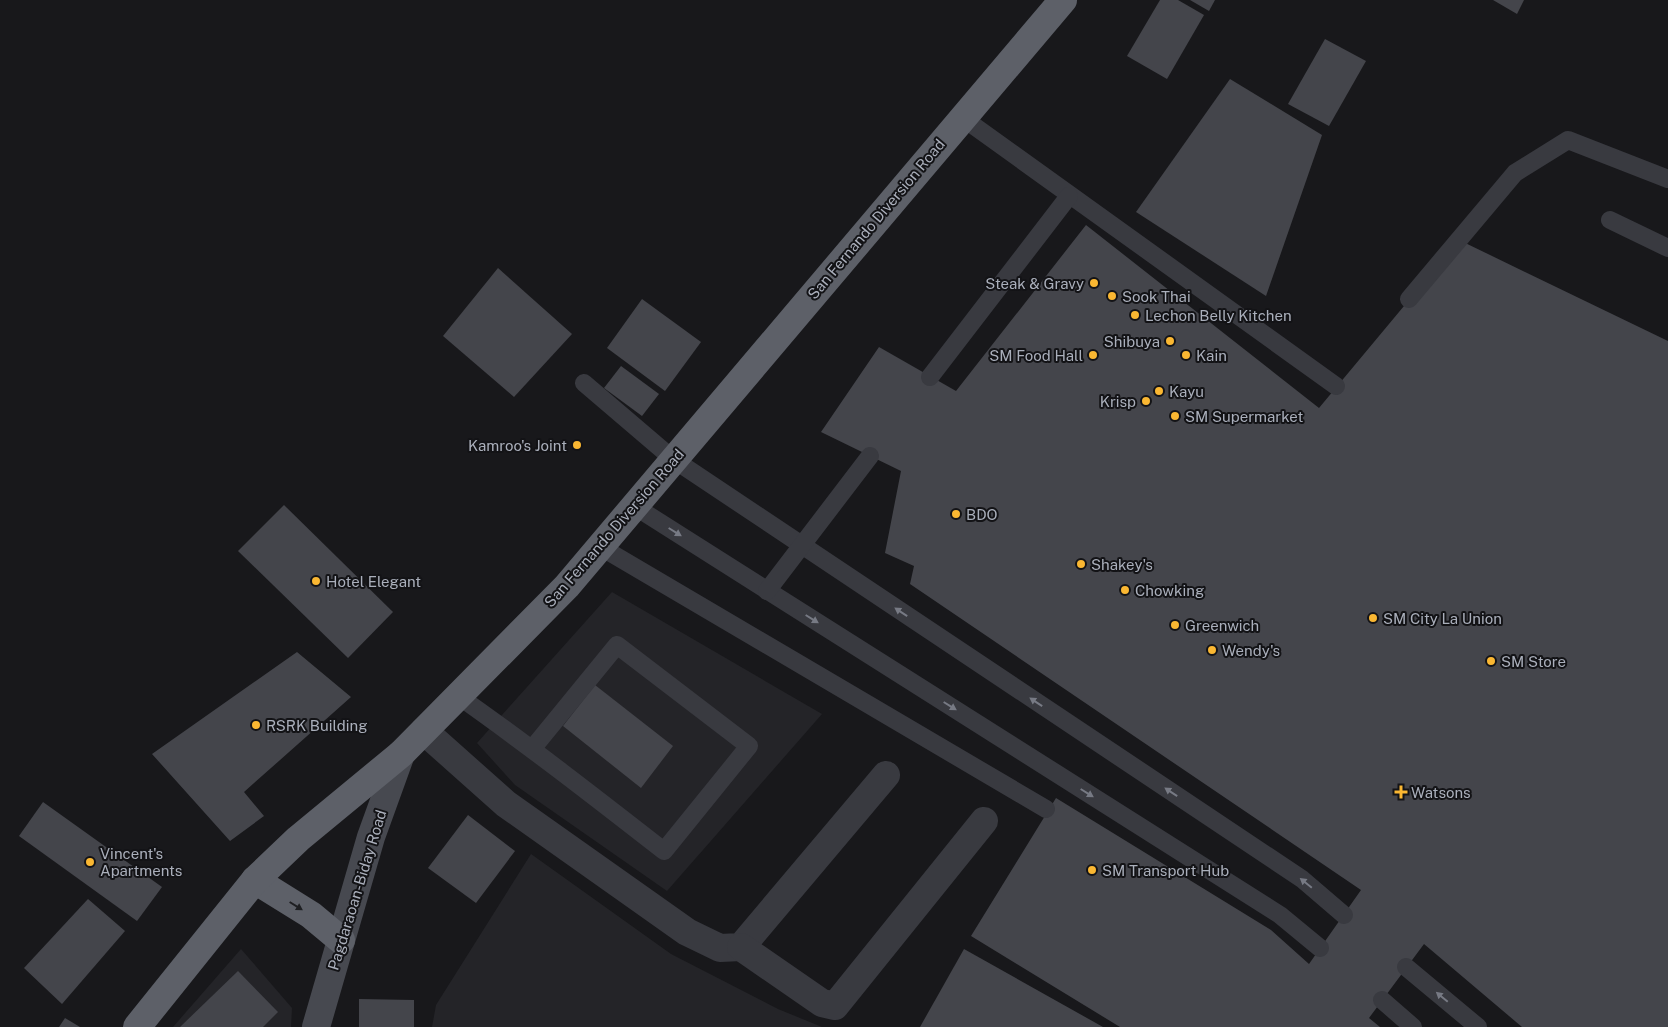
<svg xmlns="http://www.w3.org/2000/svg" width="1668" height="1027" font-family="'Public Sans',sans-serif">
  <rect width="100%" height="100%" fill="#18181b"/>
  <g fill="#242428">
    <path d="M612,592L822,714L667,891L515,785L477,743Z"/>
    <path d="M531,854L671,954L778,1009L822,1027H432L436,1005Z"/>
    <path d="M241,949L292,1008L291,1027H173Z"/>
  </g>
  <g fill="#44454b">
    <path d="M1160,0H1178L1204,15L1167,79L1127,56Z"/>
    <path d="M1190,0H1215L1209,11Z"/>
    <path d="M1493,0H1524L1517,14Z"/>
    <path d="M1325,39L1366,61L1329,126L1288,104Z"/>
    <path d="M1230,79L1322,135L1266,296L1136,212Z"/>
    <path d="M1086,225L1319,408L1459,240L1668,341V1027H1522L1424,944L1369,1018L1380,1027H1120L971,936L1056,798L1271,930L1309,964L1361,890L910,584L914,566L885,553L901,471L821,432L879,347L956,391Z"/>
    <path d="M498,268L572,334L514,397L443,336Z"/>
    <path d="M642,299L701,342L665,391L607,348Z"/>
    <path d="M621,366L659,394L642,416L604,388Z"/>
    <path d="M284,505L393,612L348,658L238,551Z"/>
    <path d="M297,652L351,697L244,792L264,816L230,841L152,754Z"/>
    <path d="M595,685L673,746L641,788L563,726Z"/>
    <path d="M43,802L162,887L137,921L19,836Z"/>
    <path d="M468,815L515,851L476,903L428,868Z"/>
    <path d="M88,899L125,931L62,1004L24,968Z"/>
    <path d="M964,949L1103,1027H920Z"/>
    <path d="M238,971L278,1012L263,1027H180Z"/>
    <path d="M359,999L414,1000V1027H359Z"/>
    <path d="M65,1018L80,1027H59Z"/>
  </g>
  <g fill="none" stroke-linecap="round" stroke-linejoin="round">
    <g stroke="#393a40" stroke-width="18">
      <path d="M963,118L1336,386"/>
      <path d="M1610,220L1668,248"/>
      <path d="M1409,299L1515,173L1568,140L1668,179"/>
      <path d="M930,377L1069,196"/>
      <path d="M584,383L673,459L1302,879L1344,915"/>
      <path d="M634,506L1280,915L1320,948"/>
      <path d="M599,546L1046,809"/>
      <path d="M767,591L870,456"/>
      <path d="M457,695C528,745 596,798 664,851L749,746L617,645L532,749"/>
      <path d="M1406,967L1478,1027"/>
      <path d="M1382,1000L1413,1027"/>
    </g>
    <g stroke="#393a40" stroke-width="28">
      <path d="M424,731L506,804L687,932L720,948L741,947L886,775"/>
      <path d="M741,947L822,1003L835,1006L984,821"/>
    </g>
    <path stroke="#474950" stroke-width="28" d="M316,1027L371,837L401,754"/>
    <g stroke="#5d6068" stroke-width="28">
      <path d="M255,880L311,915L341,940"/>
      <path d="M137,1027L255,880L298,839L401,754L567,586L1063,0"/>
    </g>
  </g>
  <defs><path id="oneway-solid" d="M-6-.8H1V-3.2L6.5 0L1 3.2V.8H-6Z" transform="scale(1.25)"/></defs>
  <g fill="#777a84">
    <use href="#oneway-solid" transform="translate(675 532) rotate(32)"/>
    <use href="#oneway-solid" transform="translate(901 612) rotate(-146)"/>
    <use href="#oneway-solid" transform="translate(812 619) rotate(32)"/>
    <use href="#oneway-solid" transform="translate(1036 702) rotate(-146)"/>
    <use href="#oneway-solid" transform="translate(950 706) rotate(32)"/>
    <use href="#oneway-solid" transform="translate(1171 792) rotate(-146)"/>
    <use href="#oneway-solid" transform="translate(1087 793) rotate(32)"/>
    <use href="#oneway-solid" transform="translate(1306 883) rotate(-141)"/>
    <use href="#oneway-solid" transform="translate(1442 997) rotate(-140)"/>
  </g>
  <use fill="#1e1f22" href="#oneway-solid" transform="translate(296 906) rotate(32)"/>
  <g fill="#fab732" stroke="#131316" stroke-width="2">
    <circle cx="1094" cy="283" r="5"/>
    <circle cx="1112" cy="296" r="5"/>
    <circle cx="1135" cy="315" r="5"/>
    <circle cx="1170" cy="341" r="5"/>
    <circle cx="1093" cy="355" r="5"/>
    <circle cx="1186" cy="355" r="5"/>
    <circle cx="1159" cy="391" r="5"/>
    <circle cx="1146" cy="401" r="5"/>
    <circle cx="1175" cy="416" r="5"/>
    <circle cx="577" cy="445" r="5"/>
    <circle cx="956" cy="514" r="5"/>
    <circle cx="1081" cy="564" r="5"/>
    <circle cx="316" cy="581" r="5"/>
    <circle cx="1125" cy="590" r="5"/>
    <circle cx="1373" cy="618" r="5"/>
    <circle cx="1175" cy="625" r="5"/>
    <circle cx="1212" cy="650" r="5"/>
    <circle cx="1491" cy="661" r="5"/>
    <circle cx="256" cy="725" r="5"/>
    <path d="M1398.5 784.5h5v5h5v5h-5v5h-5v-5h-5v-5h5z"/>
    <circle cx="90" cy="862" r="5"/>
    <circle cx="1092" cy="870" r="5"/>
  </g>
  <g text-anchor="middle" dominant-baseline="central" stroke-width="4" stroke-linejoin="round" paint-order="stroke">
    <g font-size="15" fill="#aaafbb" stroke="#131316">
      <text transform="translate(876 219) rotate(-50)">San Fernando Diversion Road</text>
      <text transform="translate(614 528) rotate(-49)">San Fernando Diversion Road</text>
      <text transform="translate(357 890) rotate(-73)">Pagdaraoan-Biday Road</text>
    </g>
    <g font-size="15" fill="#aaafbb" stroke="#131316" text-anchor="start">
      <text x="1084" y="283" text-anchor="end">Steak &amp; Gravy</text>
      <text x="1122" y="296">Sook Thai</text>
      <text x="1145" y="315">Lechon Belly Kitchen</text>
      <text x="1160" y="341" text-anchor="end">Shibuya</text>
      <text x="1083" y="355" text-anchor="end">SM Food Hall</text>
      <text x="1196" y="355">Kain</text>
      <text x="1169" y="391">Kayu</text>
      <text x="1136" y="401" text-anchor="end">Krisp</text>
      <text x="1185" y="416">SM Supermarket</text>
      <text x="567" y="445" text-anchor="end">Kamroo's Joint</text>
      <text x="966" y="514">BDO</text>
      <text x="1091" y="564">Shakey's</text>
      <text x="326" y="581">Hotel Elegant</text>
      <text x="1135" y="590">Chowking</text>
      <text x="1383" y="618">SM City La Union</text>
      <text x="1185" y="625">Greenwich</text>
      <text x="1222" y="650">Wendy's</text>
      <text x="1501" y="661">SM Store</text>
      <text x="266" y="725">RSRK Building</text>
      <text x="1411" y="792">Watsons</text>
      <text x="100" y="853">Vincent's<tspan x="100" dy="17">Apartments</tspan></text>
      <text x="1102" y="870">SM Transport Hub</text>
    </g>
  </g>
</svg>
